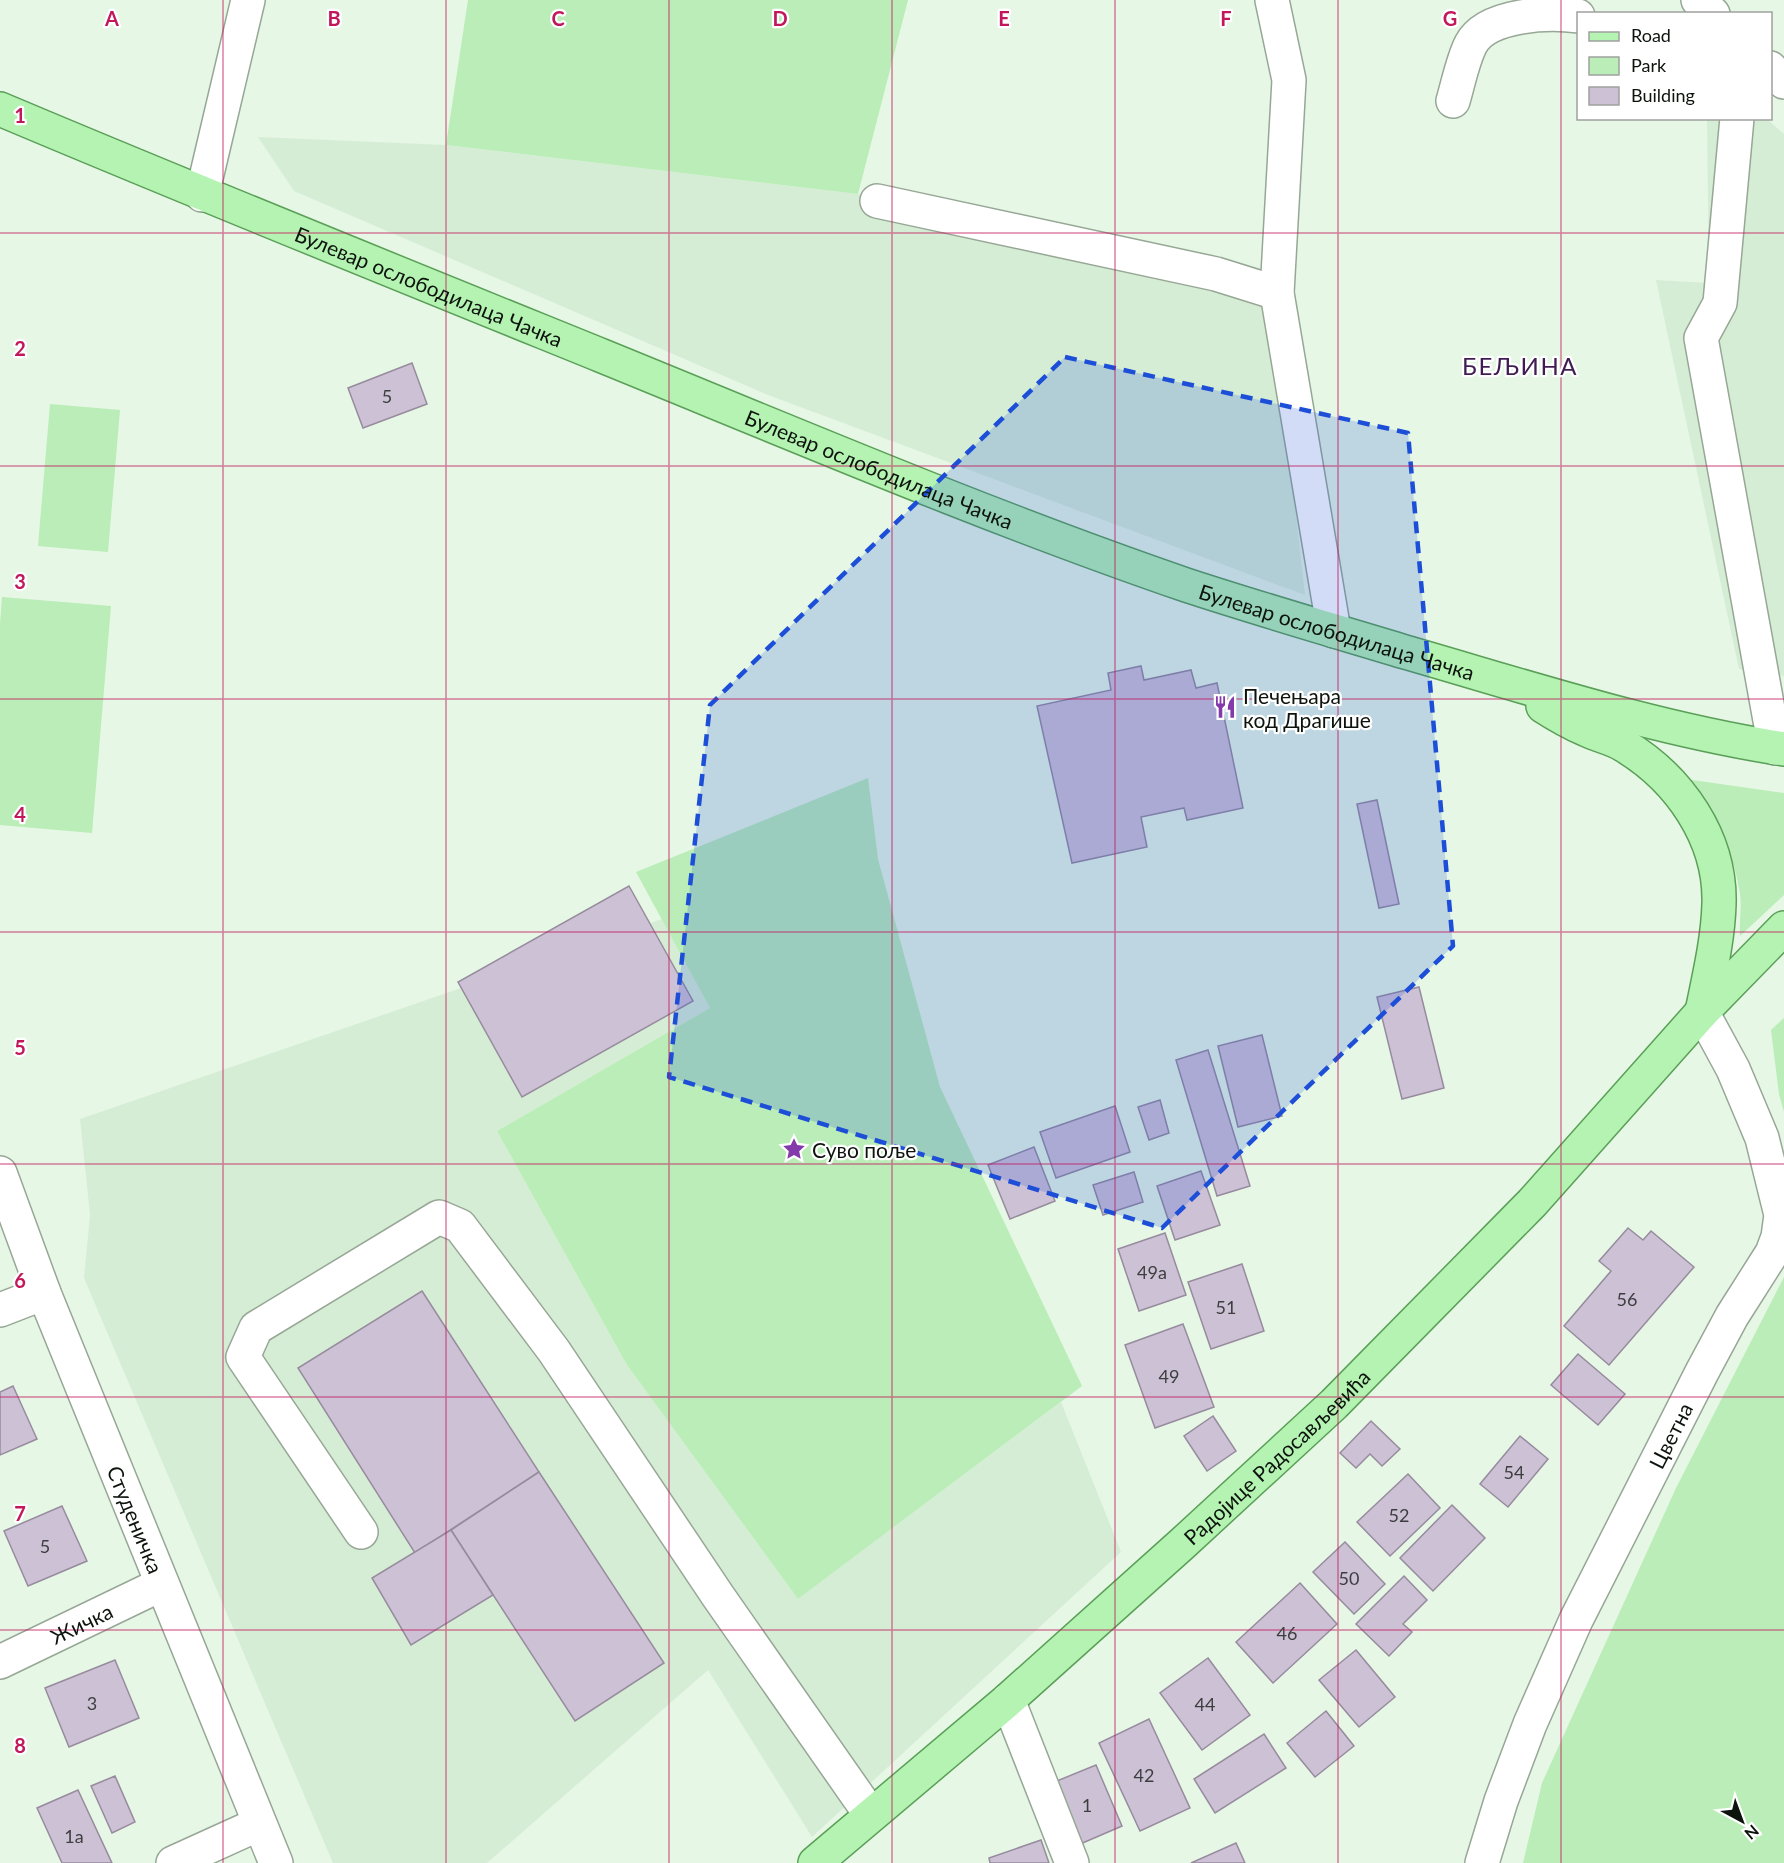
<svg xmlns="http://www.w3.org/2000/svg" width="1784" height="1863" font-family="Lato,sans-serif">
  <rect width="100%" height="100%" fill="#e6f7e5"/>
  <g fill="#d6edd5">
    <path d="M1707,119H1767L1784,134V676L1739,669L1656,280L1709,283Z"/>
    <path d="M258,137L446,145L858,194L1270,287L1305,595L768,395L294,191Z"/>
    <path d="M662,919L710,1008L497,1131L627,1365L798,1599L1061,1402L1121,1552L812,1837L708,1670L487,1863H333L84,1278L90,1215L80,1119Z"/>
  </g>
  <g fill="#baedb7">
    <path d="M468,0H908L858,194L446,145Z"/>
    <path d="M50,404L120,410L108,552L38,546Z"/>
    <path d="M2,597L111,606L92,833L0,825V624Z"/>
    <path d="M868,778L878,859L940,1087L1082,1386L798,1599L627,1365L497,1131L710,1008L636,872Z"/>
    <path d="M1692,780L1784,793V895L1740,936C1739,922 1742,907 1740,894C1733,849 1718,817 1692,780Z"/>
    <path d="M1784,1018V1112L1779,1094L1771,1030Z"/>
    <path d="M1784,1277V1863H1523L1542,1783L1676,1488Z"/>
  </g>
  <g fill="#cdc1d5" stroke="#978b9e" stroke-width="1.5">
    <path d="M412,363L427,404L363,428L348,388Z"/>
    <path d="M1141,666L1144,680L1191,670L1196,688L1217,683L1243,808L1187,820L1184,808L1141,817L1147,847L1072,863L1037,706L1111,690L1108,673Z"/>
    <path d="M1377,800L1399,904L1379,908L1357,804Z"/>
    <path d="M629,886L693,1001L522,1097L458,982Z"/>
    <path d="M1419,987L1444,1088L1402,1099L1377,997Z"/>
    <path d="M1262,1035L1282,1116L1238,1127L1218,1046Z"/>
    <path d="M1208,1050L1250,1186L1217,1196L1176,1060Z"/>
    <path d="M1160,1100L1169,1133L1149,1140L1138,1107Z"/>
    <path d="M1115,1106L1130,1152L1056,1178L1040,1132Z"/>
    <path d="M1034,1147L1055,1201L1010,1219L988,1165Z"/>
    <path d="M1201,1171L1220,1225L1175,1240L1157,1186Z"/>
    <path d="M1134,1172L1143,1202L1103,1215L1093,1185Z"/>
    <path d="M1628,1228L1643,1240L1651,1231L1694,1267L1609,1365L1564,1326L1611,1271L1599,1261Z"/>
    <path d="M1165,1233L1186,1295L1139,1311L1118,1249Z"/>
    <path d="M1242,1264L1264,1331L1211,1349L1188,1282Z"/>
    <path d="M422,1291L539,1472L415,1553L298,1368Z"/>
    <path d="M1183,1324L1214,1407L1155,1428L1125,1345Z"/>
    <path d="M1578,1354L1625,1394L1598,1425L1551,1385Z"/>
    <path d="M13,1386L37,1439L0,1455V1392Z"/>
    <path d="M1213,1416L1236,1451L1207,1471L1184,1436Z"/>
    <path d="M1371,1421L1400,1449L1382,1466L1370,1454L1356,1468L1340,1453Z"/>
    <path d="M1520,1436L1548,1459L1508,1507L1480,1484Z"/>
    <path d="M539,1472L664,1663L575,1721L451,1530Z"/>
    <path d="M1408,1474L1440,1508L1390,1556L1357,1522Z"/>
    <path d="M1452,1505L1485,1538L1433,1591L1400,1558Z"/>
    <path d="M62,1506L87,1561L28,1586L4,1531Z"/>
    <path d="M451,1530L493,1595L411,1645L372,1578Z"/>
    <path d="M1345,1542L1385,1584L1354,1614L1313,1572Z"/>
    <path d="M1404,1576L1427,1600L1403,1624L1412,1632L1389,1656L1356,1624Z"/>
    <path d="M1300,1583L1337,1624L1273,1683L1236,1642Z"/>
    <path d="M1356,1650L1395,1697L1359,1727L1319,1680Z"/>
    <path d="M1208,1658L1250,1715L1202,1750L1160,1693Z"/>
    <path d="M115,1660L139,1718L69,1747L45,1688Z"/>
    <path d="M1326,1711L1354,1746L1315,1777L1287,1743Z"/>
    <path d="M1149,1719L1190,1808L1140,1831L1099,1743Z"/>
    <path d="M1264,1734L1286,1768L1215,1813L1194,1779Z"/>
    <path d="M1096,1765L1122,1826L1078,1845L1052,1783Z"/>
    <path d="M115,1776L135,1822L112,1833L91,1786Z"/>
    <path d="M78,1790L112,1863H62L37,1808Z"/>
    <path d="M1041,1840L1049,1863H990L989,1858Z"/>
    <path d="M1236,1843L1245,1863H1191Z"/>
  </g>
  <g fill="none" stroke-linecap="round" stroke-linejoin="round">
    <g stroke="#97a796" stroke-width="36">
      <g id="minor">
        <path d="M1272,0L1289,80L1277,293L1334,631"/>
        <path d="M1698,0L1713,14"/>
        <path d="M1770,68L1784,82"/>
        <path d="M1453,101C1458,84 1463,59 1471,44C1487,14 1549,12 1578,16"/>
        <path d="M1737,118L1720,303L1701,338L1775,748"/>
        <path d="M202,195L248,0"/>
        <path d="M877,201L1216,274L1277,293"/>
        <path id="s1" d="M0,1173L44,1293L276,1863"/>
        <path d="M0,1310L44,1293"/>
        <path d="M361,1532L243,1357L256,1328L439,1217L460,1226L554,1351L718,1596L871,1815"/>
        <path id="s2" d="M0,1662L162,1584"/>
        <path d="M1008,1700L1072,1863"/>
        <path d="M173,1863L259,1824"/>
        <path id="s3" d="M1482,1863L1501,1801L1530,1724L1576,1620L1702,1372L1732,1316L1772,1253L1778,1237L1781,1215L1762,1138L1733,1069L1702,1012"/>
      </g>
    </g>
    <g stroke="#5a9f58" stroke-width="36">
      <g id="major">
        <path id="s4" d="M0,109C199,193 400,274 600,355C794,434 988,517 1186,585C1259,609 1332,630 1405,652C1530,688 1655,729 1784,749"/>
        <path d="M1543,706C1557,715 1571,723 1587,730C1599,736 1613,738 1625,746C1679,779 1721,838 1719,904C1718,940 1709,977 1702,1012"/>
        <path id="s5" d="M815,1863L1008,1700L1182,1544L1334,1404L1532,1203L1702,1012L1784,928"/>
      </g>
    </g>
    <use href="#minor" stroke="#fff" stroke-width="33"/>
    <use href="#major" stroke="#b5f3b3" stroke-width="33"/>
  </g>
  <path fill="#1d4ed8" fill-opacity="0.2" stroke="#1d4ed8" stroke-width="4.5" stroke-dasharray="12 8" stroke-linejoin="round" d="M1065,357L1408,433L1453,946L1162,1228L669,1077L710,705Z"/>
  <path fill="none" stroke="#c2185b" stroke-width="1.5" stroke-opacity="0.55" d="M223,0V1863M446,0V1863M669,0V1863M892,0V1863M1115,0V1863M1338,0V1863M1561,0V1863M0,233H1784M0,466H1784M0,699H1784M0,932H1784M0,1164H1784M0,1397H1784M0,1630H1784"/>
  <defs>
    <g id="restaurant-bare" transform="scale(1.8)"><path d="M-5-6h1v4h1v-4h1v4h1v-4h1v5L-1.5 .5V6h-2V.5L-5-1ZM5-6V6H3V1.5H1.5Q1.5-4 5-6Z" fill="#853aac" stroke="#fff" stroke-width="2.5" paint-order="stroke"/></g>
    <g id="sight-bare" transform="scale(1.8)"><path d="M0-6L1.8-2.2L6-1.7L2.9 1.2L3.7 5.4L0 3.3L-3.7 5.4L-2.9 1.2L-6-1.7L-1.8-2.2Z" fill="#853aac" stroke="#fff" stroke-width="2.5" paint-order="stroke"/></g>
  </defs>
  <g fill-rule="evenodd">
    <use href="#restaurant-bare" x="1225" y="707"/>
    <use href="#sight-bare" x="794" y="1149"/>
  </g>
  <g text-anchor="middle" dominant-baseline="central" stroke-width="4.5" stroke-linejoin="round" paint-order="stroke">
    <g font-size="18" fill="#3d3e3f">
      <text x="387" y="396">5</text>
      <text x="1152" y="1272">49a</text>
      <text x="1627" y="1299">56</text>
      <text x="1226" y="1307">51</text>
      <text x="1169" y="1376">49</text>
      <text x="1514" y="1472">54</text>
      <text x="1399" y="1515">52</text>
      <text x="45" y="1546">5</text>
      <text x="1349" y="1578">50</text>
      <text x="1287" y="1633">46</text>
      <text x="92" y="1703">3</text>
      <text x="1205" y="1704">44</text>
      <text x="1144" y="1775">42</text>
      <text x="1087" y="1805">1</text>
      <text x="74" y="1836">1a</text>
    </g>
    <g font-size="21" fill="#0d130d" stroke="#fff">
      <text stroke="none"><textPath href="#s4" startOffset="464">Булевар ослободилаца Чачка</textPath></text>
      <text stroke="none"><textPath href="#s4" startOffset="950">Булевар ослободилаца Чачка</textPath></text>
      <text stroke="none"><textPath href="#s4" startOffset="1436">Булевар ослободилаца Чачка</textPath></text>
      <text stroke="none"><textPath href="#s3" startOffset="468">Цветна</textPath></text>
      <text stroke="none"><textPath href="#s5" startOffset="615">Радојице Радосављевића</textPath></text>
      <text stroke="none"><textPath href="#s1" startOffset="372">Студеничка</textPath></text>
      <text stroke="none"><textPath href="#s2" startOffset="90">Жичка</textPath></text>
    </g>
    <g font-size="21" fill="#0d130d" stroke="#fff" text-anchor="start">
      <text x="1243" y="695">Печењара<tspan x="1243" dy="24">код Драгише</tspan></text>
      <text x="812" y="1149">Суво поље</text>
    </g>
    <g font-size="24" letter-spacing="1.5" fill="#3f1c52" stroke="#fff">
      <text x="1520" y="365">БЕЉИНА</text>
    </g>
  </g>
  <g font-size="20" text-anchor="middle" font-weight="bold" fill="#c2185b" stroke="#fff" stroke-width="4.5" stroke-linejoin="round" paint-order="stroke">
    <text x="112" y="26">A</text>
    <text x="334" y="26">B</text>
    <text x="558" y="26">C</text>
    <text x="780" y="26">D</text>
    <text x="1004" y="26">E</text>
    <text x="1226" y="26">F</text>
    <text x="1450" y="26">G</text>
    <text x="20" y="123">1</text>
    <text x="20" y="356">2</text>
    <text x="20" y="589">3</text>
    <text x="20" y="822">4</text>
    <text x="20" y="1055">5</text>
    <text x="20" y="1288">6</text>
    <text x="20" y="1521">7</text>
    <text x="20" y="1753">8</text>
  </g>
  <rect x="1577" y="12" width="195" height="108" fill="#ffffff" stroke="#9ea19e" stroke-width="1.5"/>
  <rect x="1589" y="32" width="30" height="9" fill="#b5f3b3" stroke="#9ea19e" stroke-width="1.5"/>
  <text x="1631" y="42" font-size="18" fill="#0d130d">Road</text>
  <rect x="1589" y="57" width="30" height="18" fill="#baedb7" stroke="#9ea19e" stroke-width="1.5"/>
  <text x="1631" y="72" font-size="18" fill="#0d130d">Park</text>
  <rect x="1589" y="87" width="30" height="18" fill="#cdc1d5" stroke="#9ea19e" stroke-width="1.5"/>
  <text x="1631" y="102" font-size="18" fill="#0d130d">Building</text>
  <g transform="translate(1742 1821) rotate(139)" stroke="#ffffff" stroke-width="4.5" paint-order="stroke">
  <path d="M0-4.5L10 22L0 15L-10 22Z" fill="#0d130d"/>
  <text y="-9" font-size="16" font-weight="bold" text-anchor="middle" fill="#0d130d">N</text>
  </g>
</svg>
